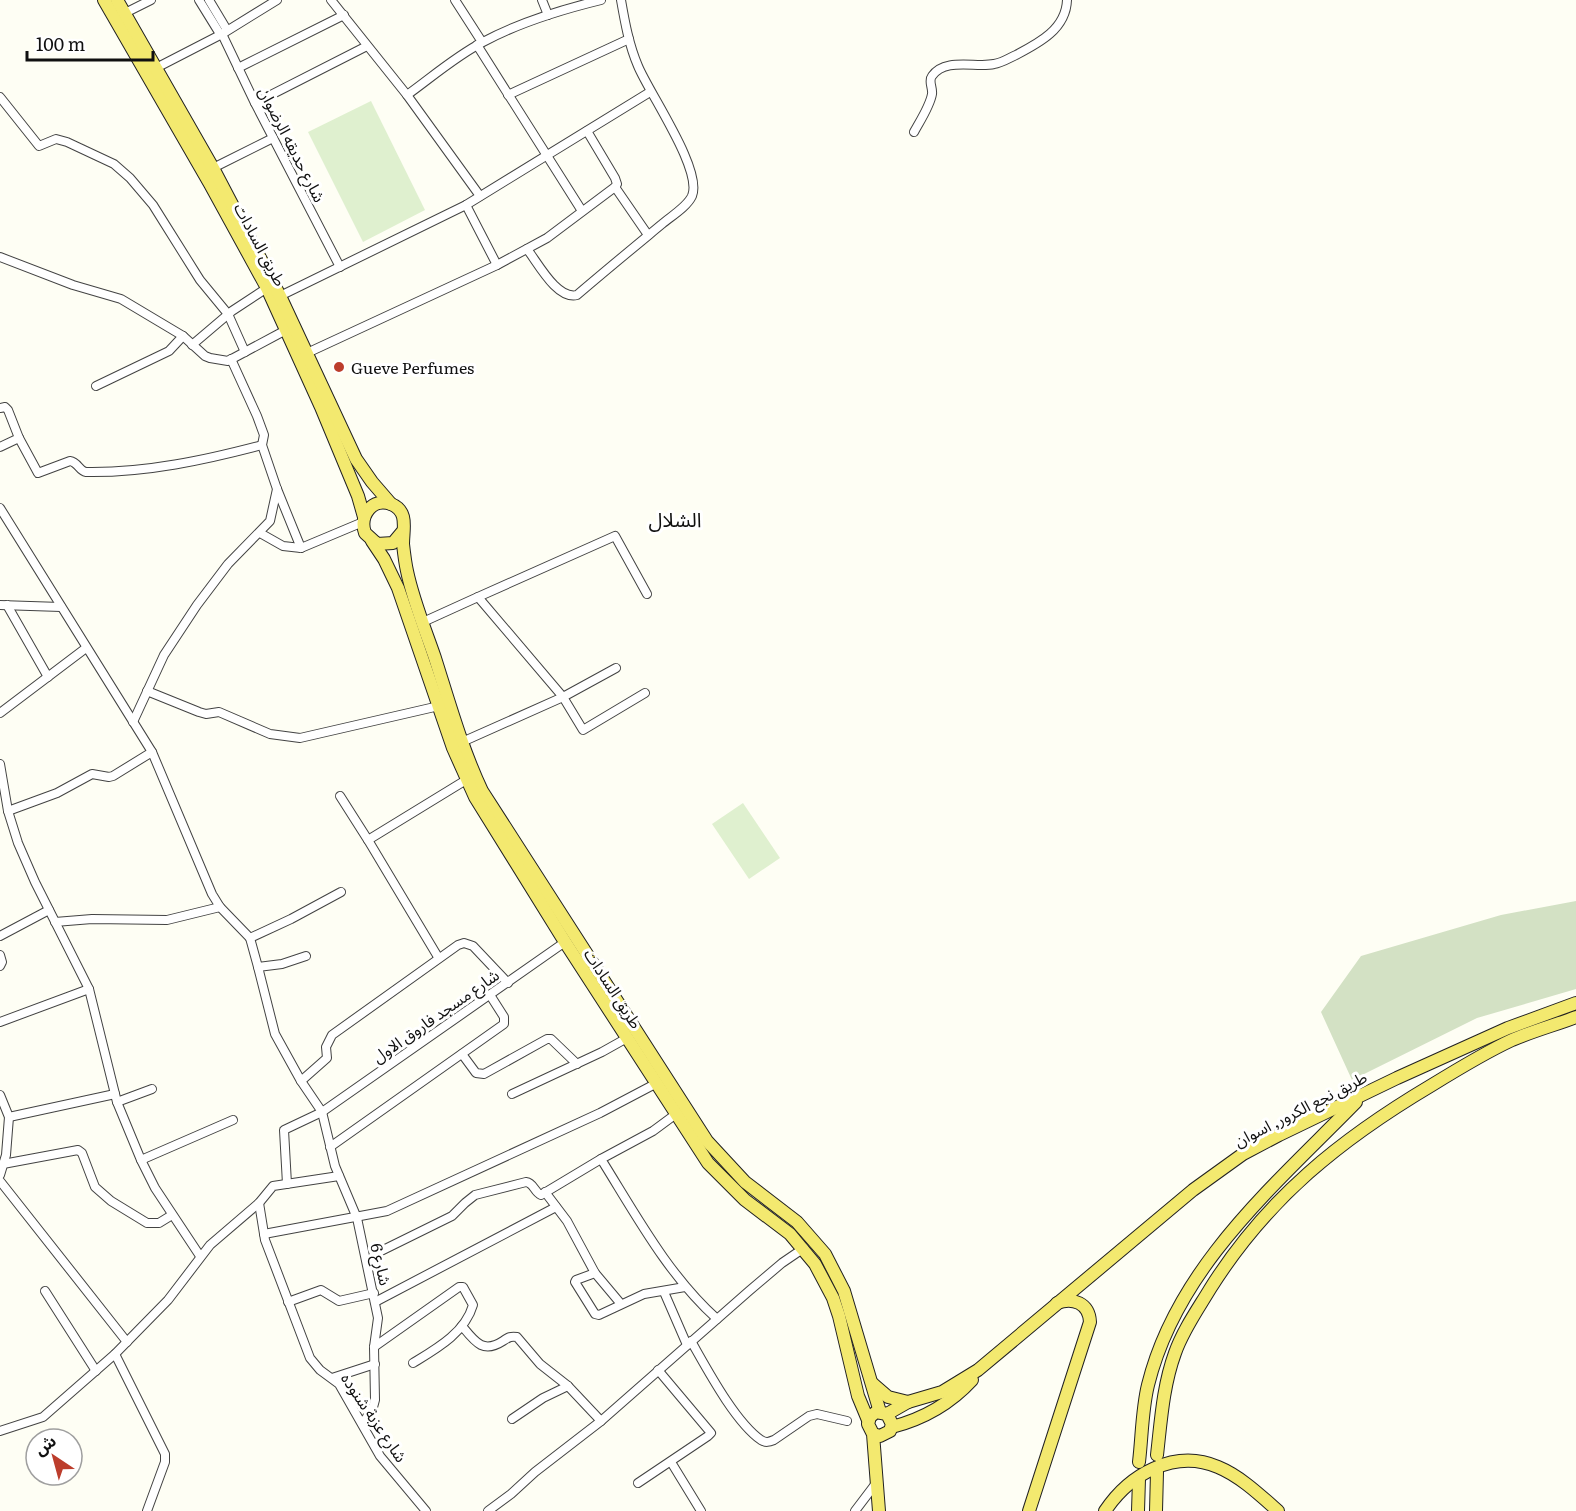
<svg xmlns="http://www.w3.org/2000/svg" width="1576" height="1511" font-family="Literata,'Noto Sans Arabic',serif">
  <rect width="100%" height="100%" fill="#fefef4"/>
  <path fill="#d3e1c4" d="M1576,901V989L1477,1018L1352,1080L1321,1012L1361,956L1501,915Z"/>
  <g fill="#dff0cf">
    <path d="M371,101L425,210L363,242L308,132Z"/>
    <path d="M743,803L780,858L749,879L712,824Z"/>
  </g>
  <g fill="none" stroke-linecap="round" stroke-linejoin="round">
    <g stroke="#434343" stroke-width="10">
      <g id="minor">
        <path d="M199,0L220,34"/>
        <path d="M209,0L227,30"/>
        <path d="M331,0L407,95L480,196"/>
        <path d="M455,0L482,42"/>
        <path d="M542,0L548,15"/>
        <path d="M125,13L151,0"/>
        <path d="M222,34L255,103L340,267"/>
        <path d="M477,45L582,211"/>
        <path d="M156,68L222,34L277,0"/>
        <path d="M238,68L344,15"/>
        <path d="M407,95C432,77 456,56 483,42C520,22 560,10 601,0"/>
        <path d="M508,95L629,39"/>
        <path d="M0,97L39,146L56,139L67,142L114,164L130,178L153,205L200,280L228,314L245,352"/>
        <path d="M255,103L367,46"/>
        <path d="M914,132C920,121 930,106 932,94C933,88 928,81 932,76C945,57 976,68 994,64C1002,63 1009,58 1016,55C1039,43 1066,29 1067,0"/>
        <path d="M213,168L273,138"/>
        <path d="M615,187L648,235"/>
        <path d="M466,205L497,265"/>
        <path d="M527,249C538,263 557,300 577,295C605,271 633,248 662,224C670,217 687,207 692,196C703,170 649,93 638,66C629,45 625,23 621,0"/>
        <path d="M0,257L73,285L121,299L183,336L205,356L210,358L228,361L286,330"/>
        <path d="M280,296L466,205L650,92"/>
        <path d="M192,345L232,311L267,288"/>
        <path d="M307,353L497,265L547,238L615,187L617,184L615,178L587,131"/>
        <path d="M231,359L257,416L264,435L262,445L277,489L301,548"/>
        <path d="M96,386L169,351L183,336"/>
        <path d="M0,408L5,407L8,410L19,438L38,473L70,461C78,462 79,471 86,472C146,473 205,460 262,445"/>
        <path d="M0,447L19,438"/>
        <path d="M0,508L152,752L212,894L220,907L250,938"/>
        <path d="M260,533L283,546L301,548L363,522"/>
        <path d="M478,597L615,536L647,594"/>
        <path d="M0,605L61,607"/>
        <path d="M7,605L48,677"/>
        <path d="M423,622L478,597L563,697L583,730L645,693"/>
        <path d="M147,691L199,712L206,714L219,712L270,734L300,738L439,706"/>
        <path d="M0,713L86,648"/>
        <path d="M133,722L164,655L197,605L228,564L270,521L277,489"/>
        <path d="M462,742L563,697L616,668"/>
        <path d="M0,764L8,811L18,843L35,882L89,989L117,1102L141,1160L155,1188L200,1256"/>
        <path d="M340,796L368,840L466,780"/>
        <path d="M8,811L57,793L92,774L109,777L113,776L152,752"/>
        <path d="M368,840L438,957"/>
        <path d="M55,922L92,919L167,920L220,907"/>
        <path d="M0,936L49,910"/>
        <path d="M0,955L2,962L0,966"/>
        <path d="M306,956L282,964L258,967L275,1034L301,1081L322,1112L335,1166L357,1218L378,1318L374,1347L375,1400L372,1411L362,1423"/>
        <path d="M258,967L250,938L291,919L341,892"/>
        <path d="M0,1022L89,989"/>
        <path d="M462,1054L476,1073L484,1074L547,1039H551L577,1064"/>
        <path d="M301,1081L327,1058L326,1047L332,1035L458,945L464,943L473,946L508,983"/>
        <path d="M512,1094L602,1052L627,1038"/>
        <path d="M0,1095L9,1117L6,1155L0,1175"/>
        <path d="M117,1102L152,1089"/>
        <path d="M676,1114L653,1131L601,1159C636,1215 668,1275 717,1319"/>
        <path d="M9,1117L115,1094"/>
        <path d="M330,1147L504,1024V1017L490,995"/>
        <path d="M141,1160L233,1120"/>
        <path d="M3,1164L78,1150L82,1153L95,1187L111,1201L147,1223H159L172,1215"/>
        <path d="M0,1181L127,1342"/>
        <path d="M287,1184L284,1130L322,1112L565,942"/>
        <path d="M545,1192L567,1221L595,1273L621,1304"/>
        <path d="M259,1203L265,1240L310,1358L320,1370L339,1384L380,1456L426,1511"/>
        <path d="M264,1234L387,1211L600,1113L657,1083"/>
        <path d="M381,1251L452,1216L465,1203L475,1195L526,1182C534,1183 534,1192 541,1195L601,1159"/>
        <path d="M595,1273L576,1280L575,1282L595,1314L599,1315L644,1294L685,1287"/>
        <path d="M45,1291L96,1371"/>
        <path d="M664,1292L687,1345"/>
        <path d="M288,1302L321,1290L339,1301L374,1293"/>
        <path d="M375,1302L556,1207"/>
        <path d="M462,1326C475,1342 483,1354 503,1341C509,1337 511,1336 517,1337L540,1364L568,1386L601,1421"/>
        <path d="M691,1341C707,1369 735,1422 761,1440C766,1443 769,1442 774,1440L809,1416L817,1414L847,1421"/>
        <path d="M374,1347L459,1287H463L473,1305C465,1333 436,1349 413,1363"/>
        <path d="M115,1354L165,1454V1462L147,1511"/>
        <path d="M332,1378L375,1364"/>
        <path d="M512,1419L543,1398L568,1386"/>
        <path d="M0,1431L43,1417L115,1354L168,1300L210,1245L259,1203L273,1186L339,1176"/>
        <path d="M671,1462L701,1511"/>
        <path d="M638,1483L708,1436L711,1433L658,1370"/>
        <path d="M488,1511L511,1494L535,1472L601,1421L749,1291L782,1263L804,1248"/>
        <path d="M855,1511L877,1482"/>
      </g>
    </g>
    <g stroke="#212121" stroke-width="14">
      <g id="primary">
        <path d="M104,0L210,184L267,288L321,407L358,496L364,517"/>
        <path d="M117,0L213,168L280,296L356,459L372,482L391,504"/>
        <path d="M403,531L393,543L377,544L365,533C359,516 372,497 391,504C409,511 403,529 403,544C404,553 405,562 407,571C413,600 425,629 435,658C449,702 462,749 482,791L707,1141L745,1182L797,1222L825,1254L844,1291L880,1412"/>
        <path d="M372,541L384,559L398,588L453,748L475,797L565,942L708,1163L745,1200L790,1234L815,1264L833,1298L839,1316L858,1396L868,1420"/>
        <path d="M873,1384L888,1397L908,1402"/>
        <path d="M887,1414L908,1402L942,1392L978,1370L1193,1190L1243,1154L1279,1135L1397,1078L1508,1028L1576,1003"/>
        <path d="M892,1427C923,1419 950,1404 972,1380"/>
        <path d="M873,1434L880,1436L890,1431L892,1424L887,1414L876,1412L870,1417L868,1424L873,1434L879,1511"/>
        <path d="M1157,1455C1161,1420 1163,1386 1175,1353C1183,1330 1198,1309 1210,1289C1267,1198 1341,1139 1432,1085C1458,1069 1484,1053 1512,1040C1533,1031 1555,1025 1576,1017"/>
        <path d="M1139,1462C1142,1437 1142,1409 1148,1385C1177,1267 1275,1185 1356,1102"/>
        <path d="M1029,1511L1090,1322C1089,1303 1073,1297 1057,1303"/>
        <path d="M1105,1511C1129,1475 1174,1448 1218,1467C1240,1476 1260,1495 1278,1511"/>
        <path d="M1138,1511L1139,1479"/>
        <path d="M1156,1511L1157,1472"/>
      </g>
    </g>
    <use href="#minor" stroke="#fff" stroke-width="8"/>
    <use href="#primary" stroke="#f3e96f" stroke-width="12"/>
  </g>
  <circle fill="#bc3d2c" stroke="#fff" stroke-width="2" cx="339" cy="367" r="6"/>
  <g text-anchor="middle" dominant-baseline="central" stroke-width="6" stroke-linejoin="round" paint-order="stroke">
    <g font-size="16" fill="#101010" stroke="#fff">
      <text transform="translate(293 144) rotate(63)">شارع حديقه الرضوان</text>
      <text transform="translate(261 244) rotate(62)">طريق السادات</text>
      <text transform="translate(614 988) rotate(57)">طريق السادات</text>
      <text transform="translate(435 1015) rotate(-35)">شارع مسجد فاروق الاول</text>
      <text transform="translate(1300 1108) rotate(-27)">طريق نجع الكرور, اسوان</text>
      <text transform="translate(382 1264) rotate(77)">شارع 6</text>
      <text transform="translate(375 1417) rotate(56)">شارع عزبة شنوده</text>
    </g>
    <g font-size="16" fill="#101010" stroke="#fff" text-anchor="start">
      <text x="351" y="367">Gueve Perfumes</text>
    </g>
    <g font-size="20" fill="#101010" stroke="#fff">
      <text x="675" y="518">الشلال</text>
    </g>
  </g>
  <g transform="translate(54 1457) rotate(324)"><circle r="28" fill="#ffffff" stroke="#9f9f9f" stroke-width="1.5"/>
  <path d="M0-4.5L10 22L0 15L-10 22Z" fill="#bc3d2c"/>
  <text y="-9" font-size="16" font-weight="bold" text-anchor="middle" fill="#101010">ش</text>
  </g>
  <path d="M27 51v9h126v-9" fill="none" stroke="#101010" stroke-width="3"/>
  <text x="36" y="51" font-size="18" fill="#101010" stroke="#ffffff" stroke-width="4.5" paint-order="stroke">100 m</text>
</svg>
